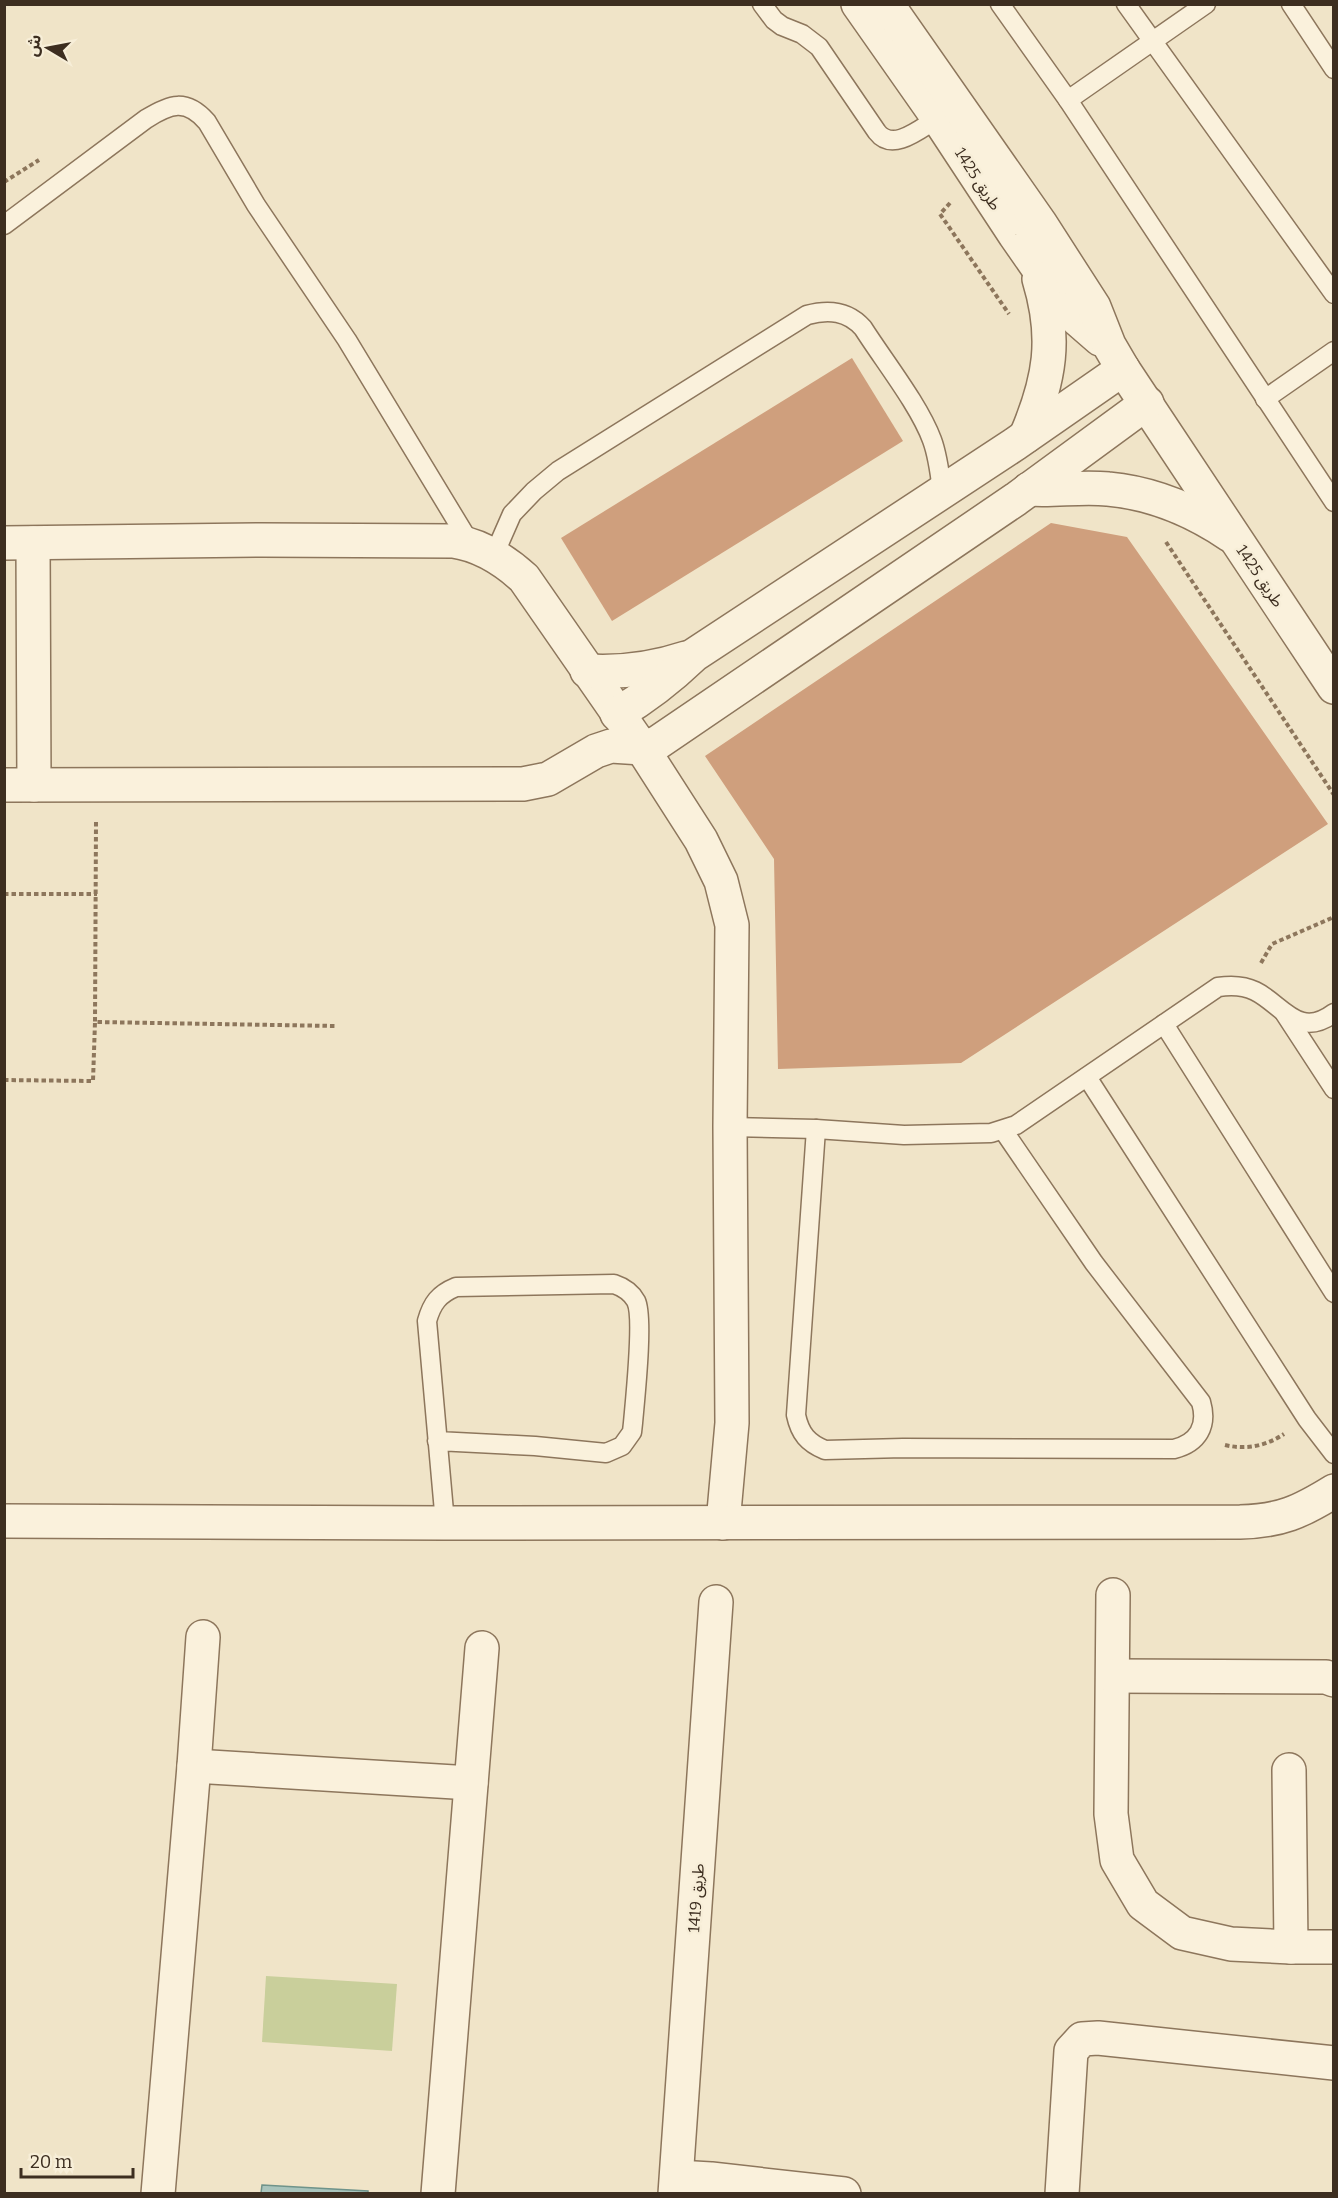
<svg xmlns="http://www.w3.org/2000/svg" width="1338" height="2198" font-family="Bitter,'Noto Sans Arabic',serif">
  <rect width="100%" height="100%" fill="#f0e4c8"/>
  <path fill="#c9cf9b" d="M266,1976L397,1984L392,2051L262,2042Z"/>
  <path fill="#a9c4bc" stroke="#6f938a" stroke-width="1.5" d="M262,2185L368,2191V2193H261Z"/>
  <g fill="#cf9f7d">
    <path d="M852,358L903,441L612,621L561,538Z"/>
    <path d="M1051,523L1127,537L1328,824L961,1063L778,1069L774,859L705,756Z"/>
  </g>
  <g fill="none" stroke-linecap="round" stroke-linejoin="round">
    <g stroke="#8d765c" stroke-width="21">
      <g id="service">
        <path d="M762,4L774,20L782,26L802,34L819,47L877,132C893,153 921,128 938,118"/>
        <path d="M1000,4L1068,100L1334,502"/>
        <path d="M1126,4L1334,294"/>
        <path d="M1291,4L1334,69"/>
        <path d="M1068,100L1206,4"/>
        <path d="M4,225L146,119C170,104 186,98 207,122L256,205L347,340L470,543"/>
        <path d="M1265,399L1334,351"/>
        <path d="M494,555L512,514L534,491L558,471L807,315C829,309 848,311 863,328C884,361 919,405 932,440C938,456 940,474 942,491"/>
        <path d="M1285,1014L1334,1089"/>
        <path d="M1164,1024L1334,1293"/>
        <path d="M1087,1077L1307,1419L1334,1454"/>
        <path d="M730,1127L816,1129L904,1135L991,1133L1016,1125L1218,987C1231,985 1243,985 1255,991C1282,1004 1298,1040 1334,1013"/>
        <path d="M816,1129L796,1415C800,1434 808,1443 825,1450L903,1448L1174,1449C1198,1443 1208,1426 1201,1402L1094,1263L1003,1130"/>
        <path d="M437,1441L535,1446L606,1453L622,1446L632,1432L633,1423C635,1400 644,1317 636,1301C631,1292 623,1287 614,1284L456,1287C439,1294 432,1303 427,1321L445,1523"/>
      </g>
    </g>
    <g stroke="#8d765c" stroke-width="36">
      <g id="minor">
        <path d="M858,4L938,118L1015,235L1063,304L1077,319L1100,339"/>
        <path d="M887,4L1040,223L1094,307L1109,345L1123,369L1334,687"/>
        <path d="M1026,436C1050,380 1057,338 1039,279"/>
        <path d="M1029,489C1055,491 1082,486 1108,489C1152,493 1193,510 1230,535"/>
        <path d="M4,543L262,540L453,541C481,545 503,559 524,578L642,748L701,840L721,881L732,925L730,1127L732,1423L723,1523"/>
        <path d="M33,543L34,785"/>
        <path d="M587,671C622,673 653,669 686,658"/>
        <path d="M617,714C646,697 670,678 694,655L1015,444L1123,369"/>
        <path d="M4,785L523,784L548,779L596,751L611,746L642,748L657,743L1016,499L1147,403"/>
        <path d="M4,1521L445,1523L1240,1522C1281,1521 1300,1512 1334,1491"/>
        <path d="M1113,1595L1111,1814L1117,1860L1143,1904L1182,1933L1231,1944L1291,1947H1334"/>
        <path d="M1113,1676L1326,1677L1334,1680"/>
        <path d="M194,1766L471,1783"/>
        <path d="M1289,1770L1291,1947"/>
        <path d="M677,2177L711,2179L844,2194"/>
        <path d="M158,2194L194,1766L203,1637"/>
        <path d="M438,2194L482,1648"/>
        <path d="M675,2194L716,1602"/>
        <path d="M1062,2194L1071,2051L1082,2039L1098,2038L1334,2063"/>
      </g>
    </g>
    <g stroke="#8d765c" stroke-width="4" stroke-dasharray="4.5 3" stroke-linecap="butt">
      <path d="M4,182L39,160"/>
      <path d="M950,203L940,214L1009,314"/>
      <path d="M1166,542L1334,795"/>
      <path d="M96,822L95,1022L337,1026"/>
      <path d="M4,894H97"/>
      <path d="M1261,963L1272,944L1334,917"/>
      <path d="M4,1080L93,1081L95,1022"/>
      <path d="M1225,1445C1246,1450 1266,1446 1284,1434"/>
    </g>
    <use href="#service" stroke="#faf1dc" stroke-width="18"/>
    <use href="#minor" stroke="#faf1dc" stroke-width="33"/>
  </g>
  <g text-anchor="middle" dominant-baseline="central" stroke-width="5" stroke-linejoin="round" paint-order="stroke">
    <g font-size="16" fill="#3d2e20" stroke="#f7eed8">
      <text transform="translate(978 179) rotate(57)">طريق 1425</text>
      <text transform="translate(1260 576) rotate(56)">طريق 1425</text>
      <text transform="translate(696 1898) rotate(-86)">طريق 1419</text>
    </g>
  </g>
  <rect width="1338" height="2198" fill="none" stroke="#3d2e20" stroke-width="12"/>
  <g transform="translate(48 48) rotate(280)" stroke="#f7eed8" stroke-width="4.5" paint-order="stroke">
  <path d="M0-4.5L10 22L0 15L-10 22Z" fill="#3d2e20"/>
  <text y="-9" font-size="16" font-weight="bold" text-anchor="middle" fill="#3d2e20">ش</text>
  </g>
  <path d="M21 2168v9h112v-9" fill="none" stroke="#3d2e20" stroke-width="3"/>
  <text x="30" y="2168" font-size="18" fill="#3d2e20" stroke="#f7eed8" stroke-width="4.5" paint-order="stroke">20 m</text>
</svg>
